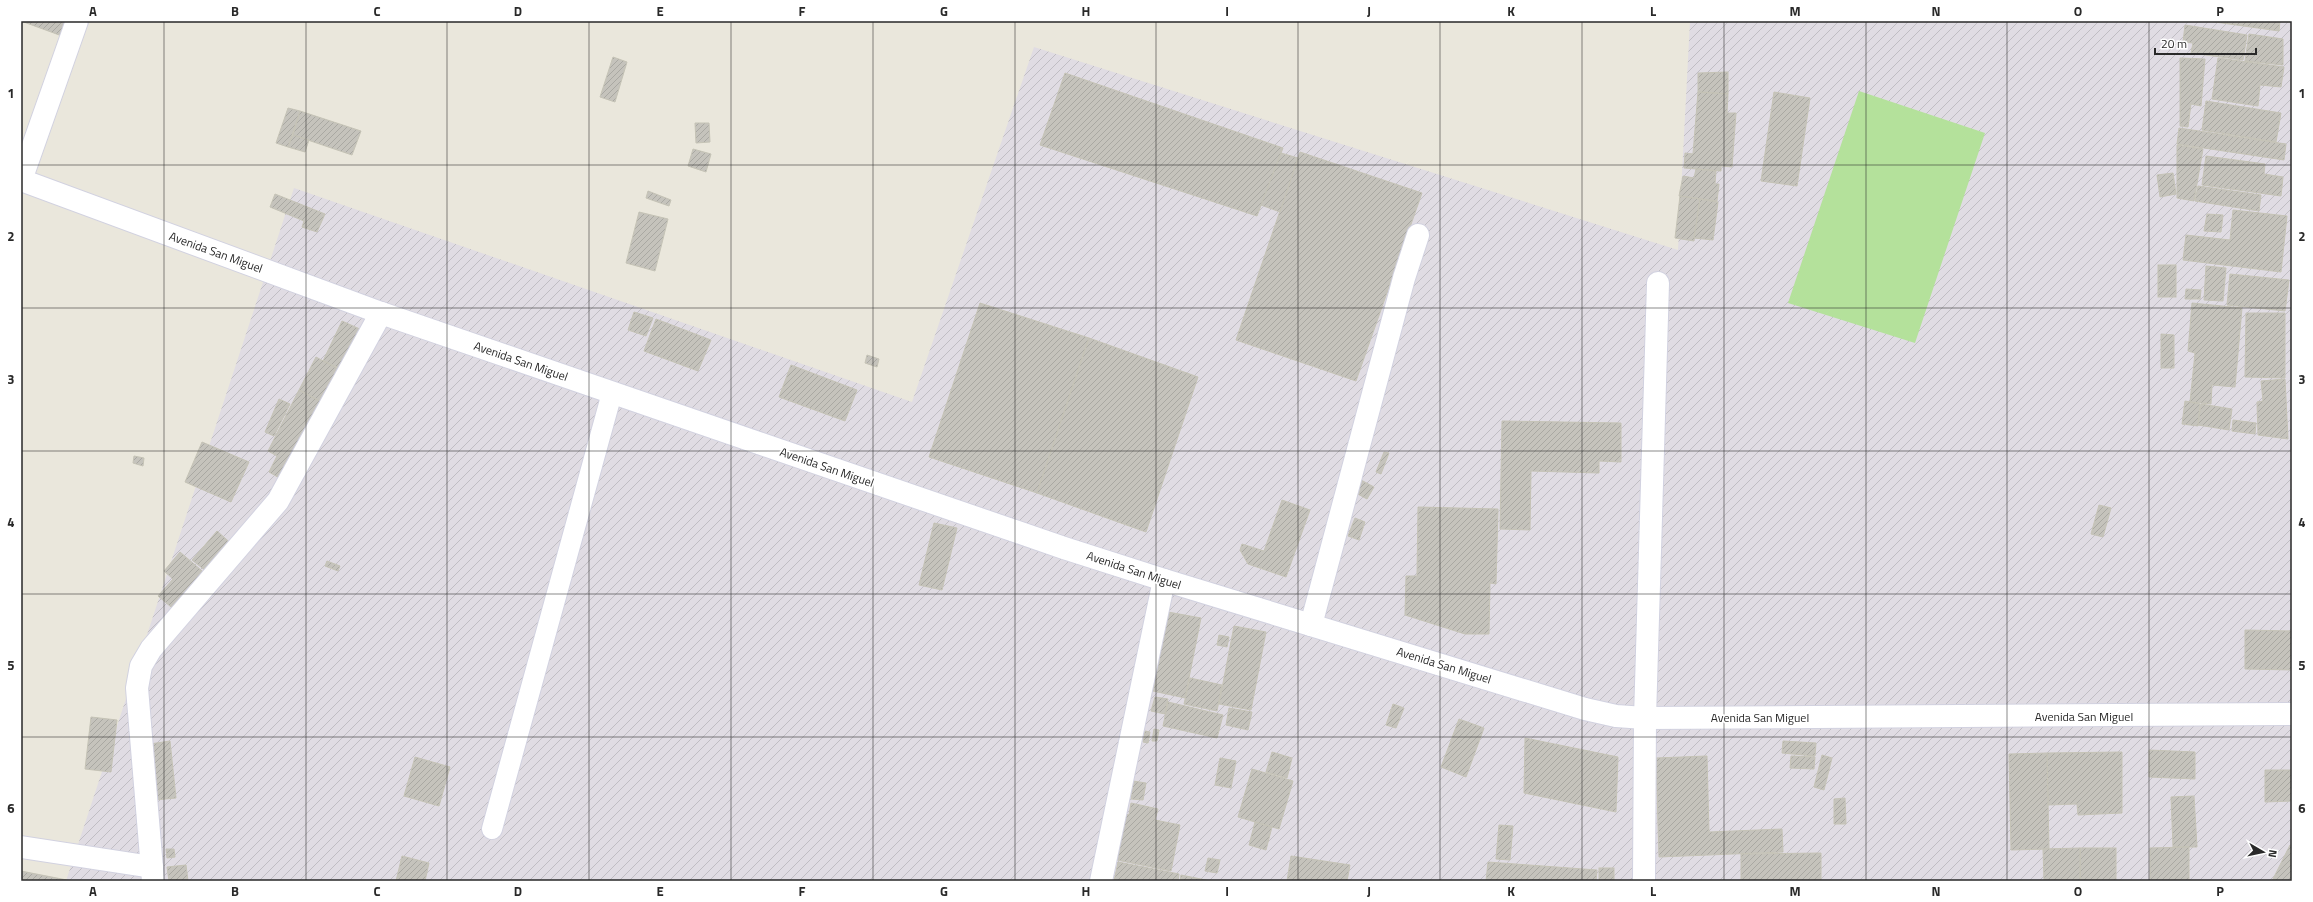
<svg xmlns="http://www.w3.org/2000/svg" width="2313" height="902" font-family="'Titillium Web',sans-serif">
  <defs>
    <pattern id="industrial-furrows" width="10" height="10" patternUnits="userSpaceOnUse"><rect width="10" height="10" fill="#e0dce3"/><path d="M-1 1l2-2M0 10L10 0M9 11l2-2" fill="none" stroke="#c0bdc3"/></pattern>
    <pattern id="building-hatch" width="6" height="6" patternUnits="userSpaceOnUse"><rect width="6" height="6" fill="#c5c3bc"/><path d="M-1 1l2-2M0 6l6-6M5 7l2-2" fill="none" stroke="#a9a8a2"/></pattern>
  </defs>
  <rect width="100%" height="100%" fill="#eae7dc"/>
  <path fill="url(#industrial-furrows)" d="M1690,21H2292V881H66L294,188L912,402L1034,47L1678,250Z"/>
  <path fill="#b4e19b" d="M1859,91L1985,133L1915,343L1788,303Z"/>
  <g fill="url(#building-hatch)" stroke="#c5c3b6">
    <path d="M21,21H67L62,36Z"/>
    <path d="M2208,21H2280L2279,31Z"/>
    <path d="M2185,25L2247,35L2243,60L2191,53L2193,43L2183,42Z"/>
    <path d="M2249,34L2283,39V65L2245,61Z"/>
    <path d="M613,57L627,62L615,102L600,97Z"/>
    <path d="M2180,58L2205,59L2201,106L2191,104L2188,127L2180,126Z"/>
    <path d="M2218,58L2284,67L2281,87L2260,85L2258,106L2212,99Z"/>
    <path d="M1728,72V94L1698,92V73Z"/>
    <path d="M1065,73L1283,148L1257,216L1040,145Z"/>
    <path d="M1698,92L1728,94L1727,113H1736L1732,167L1721,166V171L1684,168L1685,153L1693,154Z"/>
    <path d="M1774,92L1810,98L1797,186L1761,181Z"/>
    <path d="M2206,101L2281,113L2276,142L2202,130Z"/>
    <path d="M288,108L300,111L288,147L276,143Z"/>
    <path d="M300,111L361,131L352,155L293,135Z"/>
    <path d="M695,123H709L710,142L696,143Z"/>
    <path d="M2179,128L2286,144L2284,160L2177,144Z"/>
    <path d="M293,135L309,140L305,152L288,147Z"/>
    <path d="M2177,145L2203,149L2194,201L2177,198Z"/>
    <path d="M693,149L711,154L706,172L688,166Z"/>
    <path d="M1300,152L1422,193L1356,381L1236,340Z"/>
    <path d="M1281,153L1298,158L1280,212L1261,205Z"/>
    <path d="M2206,156L2265,164L2264,174L2283,177L2281,196L2202,185Z"/>
    <path d="M1696,169L1716,171L1715,184H1719L1717,201L1679,196L1683,176L1694,178Z"/>
    <path d="M2173,173L2176,194L2160,197L2157,175Z"/>
    <path d="M2198,186L2261,195L2259,211L2195,201Z"/>
    <path d="M648,191L671,200L669,206L646,198Z"/>
    <path d="M275,194L325,214L317,232L302,227L304,221L270,207Z"/>
    <path d="M1680,196L1700,199L1694,241L1675,238Z"/>
    <path d="M1700,199L1718,202L1713,240L1694,238Z"/>
    <path d="M2233,210L2287,216L2281,272L2183,260L2186,235L2230,240Z"/>
    <path d="M639,212L668,219L655,271L626,263Z"/>
    <path d="M2207,214L2223,215L2221,232L2204,231Z"/>
    <rect x="2158" y="265" width="18" height="32"/>
    <path d="M2206,266L2226,268L2223,301L2204,300Z"/>
    <path d="M2230,274L2289,280L2285,311L2227,305Z"/>
    <path d="M2186,289L2201,290L2200,299H2185Z"/>
    <path d="M980,303L1089,338L1037,493L929,457Z"/>
    <path d="M2192,303L2242,308L2235,387L2212,385L2211,404L2190,402L2195,353L2188,351Z"/>
    <path d="M634,312L653,318L646,336L628,330Z"/>
    <path d="M2246,313H2285V378L2245,377Z"/>
    <path d="M656,319L711,340L698,371L644,351Z"/>
    <path d="M342,321L362,330L343,370L323,361Z"/>
    <path d="M2161,334L2174,335V368H2161Z"/>
    <path d="M1089,338L1198,377L1146,532L1037,493Z"/>
    <path d="M867,355L879,359L877,367L865,363Z"/>
    <path d="M316,357L340,370L323,403L299,390Z"/>
    <path d="M791,365L857,390L845,421L779,397Z"/>
    <path d="M2285,379L2288,439L2258,435L2257,402L2263,401L2261,381Z"/>
    <path d="M299,390L323,403L283,480L269,472L277,456L268,451Z"/>
    <path d="M279,399L290,404L274,436L265,432Z"/>
    <path d="M2185,401L2200,404L2198,426L2182,424Z"/>
    <path d="M2201,404L2232,409L2229,430L2198,425Z"/>
    <path d="M2233,420L2256,423L2255,434L2232,431Z"/>
    <path d="M1502,421L1621,423V462L1599,461V473L1531,471L1530,530L1500,529Z"/>
    <path d="M202,442L249,462L231,502L185,482Z"/>
    <path d="M1384,452L1389,453L1381,474L1376,472Z"/>
    <path d="M134,456L144,458L143,466L133,463Z"/>
    <path d="M1361,480L1374,487L1367,499L1354,492Z"/>
    <path d="M1282,500L1310,510L1286,577L1248,564L1240,550L1242,544L1264,551Z"/>
    <path d="M2099,505L2111,508L2103,537L2091,534Z"/>
    <path d="M1418,507L1498,509L1496,584L1490,583L1489,634H1465L1405,615L1406,576H1417Z"/>
    <path d="M1355,518L1365,522L1359,540L1348,536Z"/>
    <path d="M934,523L957,528L942,590L919,585Z"/>
    <path d="M217,531L235,547L211,575L192,560Z"/>
    <path d="M180,552L208,576L177,612L158,596L173,579L164,571Z"/>
    <path d="M327,561L340,566L338,571L325,566Z"/>
    <path d="M1168,612L1201,618L1185,698L1153,691Z"/>
    <path d="M1234,626L1266,632L1251,710L1219,704Z"/>
    <path d="M2245,630L2292,631V670L2245,669Z"/>
    <path d="M1219,635L1229,637L1227,647L1217,645Z"/>
    <path d="M1190,678L1222,685L1217,711L1184,704Z"/>
    <path d="M1155,697L1168,699L1165,714L1151,711Z"/>
    <path d="M1168,702L1223,715L1217,738L1163,726Z"/>
    <path d="M1393,704L1404,708L1396,728L1386,725Z"/>
    <path d="M1229,708L1252,712L1248,730L1226,725Z"/>
    <path d="M91,717L117,720L111,772L85,769Z"/>
    <path d="M1459,719L1484,728L1466,777L1441,767Z"/>
    <path d="M1154,729L1159,730L1157,741H1152Z"/>
    <path d="M1145,731L1150,732L1148,743L1143,742Z"/>
    <path d="M1525,738L1618,757L1616,812L1524,793Z"/>
    <path d="M170,741L176,798L155,800L150,744Z"/>
    <path d="M1783,741L1816,743L1815,756L1782,753Z"/>
    <path d="M2149,750L2195,752V779L2149,777Z"/>
    <path d="M1272,752L1292,758L1287,778L1266,772Z"/>
    <path d="M2122,752V813L2078,815L2077,804L2048,805L2047,753Z"/>
    <path d="M2047,753L2049,849L2011,850L2009,754Z"/>
    <path d="M1822,755L1832,758L1824,790L1814,787Z"/>
    <path d="M1707,756L1709,832L1782,829L1783,852L1659,857L1656,758Z"/>
    <path d="M1791,756L1815,757L1814,769L1790,768Z"/>
    <path d="M415,757L450,767L439,806L404,796Z"/>
    <path d="M1220,758L1236,761L1231,788L1215,785Z"/>
    <path d="M1252,769L1293,781L1279,829L1238,817Z"/>
    <path d="M2265,770H2292V801L2265,802Z"/>
    <path d="M1133,781L1146,783L1143,800L1131,799Z"/>
    <path d="M2194,796L2197,847H2173L2171,797Z"/>
    <path d="M1845,798L1846,824H1834V799Z"/>
    <path d="M1131,803L1158,809L1155,820L1180,825L1171,871L1117,860L1126,814L1129,815Z"/>
    <path d="M1255,822L1272,827L1266,850L1249,845Z"/>
    <path d="M1499,825L1513,826L1510,860L1496,859Z"/>
    <path d="M2290,845H2292V881H2272Z"/>
    <path d="M2189,847V881H2150V848Z"/>
    <rect x="2080" y="848" width="36" height="33"/>
    <path d="M2080,848V881H2044L2043,849Z"/>
    <path d="M166,849H174L175,857L167,858Z"/>
    <path d="M1821,853V881H1741V854Z"/>
    <path d="M402,856L429,863L425,881H396Z"/>
    <path d="M1291,856L1350,865L1347,881H1287Z"/>
    <path d="M1208,858L1220,860L1217,873L1205,871Z"/>
    <path d="M1118,862L1179,874L1178,881H1114Z"/>
    <path d="M1488,862L1597,870L1596,881H1486Z"/>
    <path d="M186,865L188,881H169L167,867Z"/>
    <rect x="1599" y="868" width="15" height="13"/>
    <path d="M21,871L72,881H21Z"/>
    <path d="M1181,875L1211,881H1180Z"/>
  </g>
  <g fill="none" stroke-linecap="round" stroke-linejoin="round">
    <g stroke="#d2d2e0" stroke-width="22">
      <path id="lane" d="M492,829L612,393"/>
    </g>
    <g stroke="#d2d2e0" stroke-width="24">
      <g id="street">
        <path d="M21,180L381,313L1064,548L1164,580L1585,709L1616,716L1645,718L2292,714"/>
        <path d="M21,180L77,21"/>
        <path d="M1311,625L1404,278L1418,235"/>
        <path d="M21,847L152,867"/>
        <path d="M153,881L137,688L141,666L151,649L278,501L381,313"/>
        <path d="M1101,881L1164,580"/>
        <path d="M1644,881L1645,718L1658,283"/>
      </g>
    </g>
    <use href="#lane" stroke="#fff" stroke-width="20"/>
    <use href="#street" stroke="#fff" stroke-width="22"/>
  </g>
  <path fill="none" stroke="#292929" stroke-width="1" stroke-opacity="0.55" d="M164,21V881M306,21V881M447,21V881M589,21V881M731,21V881M873,21V881M1015,21V881M1156,21V881M1298,21V881M1440,21V881M1582,21V881M1724,21V881M1866,21V881M2007,21V881M2149,21V881M21,165H2292M21,308H2292M21,451H2292M21,594H2292M21,737H2292"/>
  <g text-anchor="middle" dominant-baseline="central" stroke-width="3.5" stroke-linejoin="round" paint-order="stroke">
    <g font-size="12" fill="#292929" stroke="#fff">
      <text transform="translate(216 252) rotate(20)">Avenida San Miguel</text>
      <text transform="translate(521 361) rotate(19)">Avenida San Miguel</text>
      <text transform="translate(827 467) rotate(19)">Avenida San Miguel</text>
      <text transform="translate(1134 570) rotate(18)">Avenida San Miguel</text>
      <text transform="translate(1444 665) rotate(17)">Avenida San Miguel</text>
      <text x="2084" y="716">Avenida San Miguel</text>
      <text x="1760" y="717">Avenida San Miguel</text>
    </g>
  </g>
  <rect width="2313" height="902" fill="none" stroke="#ffffff" stroke-width="44"/>
  <g transform="translate(2263 852) rotate(99)" stroke="#ffffff" stroke-width="3" paint-order="stroke">
  <path d="M0-3L7 15L0 10L-7 15Z" fill="#292929"/>
  <text y="-6" font-size="11" font-weight="bold" text-anchor="middle" fill="#292929">N</text>
  </g>
  <path d="M2155 48v6h101v-6" fill="none" stroke="#292929" stroke-width="2"/>
  <text x="2161" y="48" font-size="12" fill="#292929" stroke="#ffffff" stroke-width="3" paint-order="stroke">20 m</text>
  <rect x="22" y="22" width="2269" height="858" fill="none" stroke="#292929" stroke-width="1.5"/>
  <g font-size="13" text-anchor="middle" font-weight="bold" fill="#292929">
    <text x="93" y="16">A</text>
    <text x="235" y="16">B</text>
    <text x="377" y="16">C</text>
    <text x="518" y="16">D</text>
    <text x="660" y="16">E</text>
    <text x="802" y="16">F</text>
    <text x="944" y="16">G</text>
    <text x="1086" y="16">H</text>
    <text x="1227" y="16">I</text>
    <text x="1369" y="16">J</text>
    <text x="1511" y="16">K</text>
    <text x="1653" y="16">L</text>
    <text x="1795" y="16">M</text>
    <text x="1936" y="16">N</text>
    <text x="2078" y="16">O</text>
    <text x="2220" y="16">P</text>
    <text x="11" y="98">1</text>
    <text x="2302" y="98">1</text>
    <text x="11" y="241">2</text>
    <text x="2302" y="241">2</text>
    <text x="11" y="384">3</text>
    <text x="2302" y="384">3</text>
    <text x="11" y="527">4</text>
    <text x="2302" y="527">4</text>
    <text x="11" y="670">5</text>
    <text x="2302" y="670">5</text>
    <text x="11" y="813">6</text>
    <text x="2302" y="813">6</text>
    <text x="93" y="896">A</text>
    <text x="235" y="896">B</text>
    <text x="377" y="896">C</text>
    <text x="518" y="896">D</text>
    <text x="660" y="896">E</text>
    <text x="802" y="896">F</text>
    <text x="944" y="896">G</text>
    <text x="1086" y="896">H</text>
    <text x="1227" y="896">I</text>
    <text x="1369" y="896">J</text>
    <text x="1511" y="896">K</text>
    <text x="1653" y="896">L</text>
    <text x="1795" y="896">M</text>
    <text x="1936" y="896">N</text>
    <text x="2078" y="896">O</text>
    <text x="2220" y="896">P</text>
  </g>
</svg>
